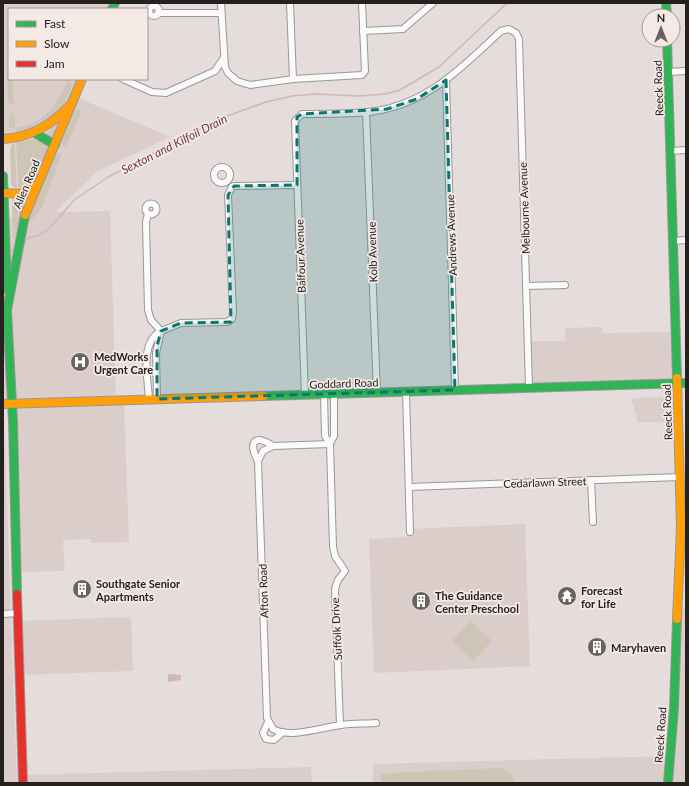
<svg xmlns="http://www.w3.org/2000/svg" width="689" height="786" font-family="Lato,sans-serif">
  <rect width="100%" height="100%" fill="#e4dddc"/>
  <g fill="#dbceca">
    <path d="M3,3H115L112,9H9V79H82L76,97L170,137L98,171L55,212L110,211L116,400H124L129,542L91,543L90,539L63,540L65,571L16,572L11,404H3V176L5,219L25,215L73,103L58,119L3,139Z"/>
    <path d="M602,327V333L675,332L677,384L529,388L528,341H565V328Z"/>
    <path d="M667,397L668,422H638L631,398Z"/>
    <path d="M3,420L4,421L17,783H3Z"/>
    <path d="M525,524L530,666L374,673L369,539L407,537V529Z"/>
    <path d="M677,607L686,608V783H373V764L670,756Z"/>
    <path d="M131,617L133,671L20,675L18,621Z"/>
    <path d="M311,767L312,783H24L23,775Z"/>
  </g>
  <g fill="#cfc5b7">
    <path d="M9,70V79H13L14,105L8,102L7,73Z"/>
    <path d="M68,80L73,85C59,117 50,125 17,134L16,128C47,122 55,106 68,80Z"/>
    <path d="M78,109L82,111L66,146H63L60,142L74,111Z"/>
    <path d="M14,112L15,127L9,128V116Z"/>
    <path d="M61,121L53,139L45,135V134Z"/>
    <path d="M35,138L50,147L34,184L18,190L16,143Z"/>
    <path d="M15,142L17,188V190L11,185L10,151L11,146Z"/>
    <path d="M59,153L62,154L41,210L29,222L26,221L54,155Z"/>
    <path d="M29,195L20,219H19L18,198Z"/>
    <path d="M14,197L17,198L18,219L20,220L14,239L13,237L12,200Z"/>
    <path d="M471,621L492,641L473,661L452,641Z"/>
    <path d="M497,768C507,769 513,773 515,783H381V774L389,773Z"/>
  </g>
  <path fill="#d5b4c1" d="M168,674L181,675V680L168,682Z"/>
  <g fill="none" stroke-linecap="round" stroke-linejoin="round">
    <g stroke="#d5b4c1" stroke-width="1.5">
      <path d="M23,245L28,238L37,236L49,229L74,200L108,177L219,119L266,102L292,96L314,94L359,96L385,94L400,90L439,67L507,3"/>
      <path d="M8,252L16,248"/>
    </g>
    <g stroke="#9b9796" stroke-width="8">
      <g id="street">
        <path d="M221,3L225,67L228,73L237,81L250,85L293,79L362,75L365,71L362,3"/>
        <path d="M290,3L293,79"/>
        <circle cx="154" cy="11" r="5"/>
        <path d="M158,13H221"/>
        <path d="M363,31L403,29L433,3"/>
        <path d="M668,72L686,71"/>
        <path d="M123,79L152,92L166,93L215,71L223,59"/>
        <path d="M446,80L455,390"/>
        <path d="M366,112L377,393"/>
        <path d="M671,151L686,150"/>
        <circle cx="222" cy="175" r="8"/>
        <path d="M232,187L234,186L297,185"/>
        <circle cx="151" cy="209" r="5.5"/>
        <path d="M148,214L146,222L148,310L151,320L161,331L181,323L227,322L232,319L233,312L228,195L232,187"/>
        <path d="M673,241L686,240"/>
        <path d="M526,286L565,285"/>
        <path d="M406,392L410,532"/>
        <path d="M324,394L325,436L330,444"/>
        <path d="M334,394V436L330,444L333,547L335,556L345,571L338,580L335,589L340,725"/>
        <path d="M305,395L295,121L302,114C326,113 352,115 375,111C429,103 463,66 501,31L509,29L516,33L519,39L529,388"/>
        <path d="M149,399C148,378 139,343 161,331L156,353L157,399"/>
        <path d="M330,444L273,446L263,451L258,461L267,718L273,729C290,739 323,727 341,725C353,723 365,724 376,723"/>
        <path d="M258,461C248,443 254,433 273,446"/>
        <path d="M591,480L593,522"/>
        <path d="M410,487L680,477"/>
        <path d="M3,614L18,613"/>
        <path d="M268,722L263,733L266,739L274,740L283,732"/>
      </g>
    </g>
    <g stroke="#9b9796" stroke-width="10">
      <g id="fast">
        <path d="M666,3L667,16"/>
        <path d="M112,9L115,3"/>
        <path d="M667,40L677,378"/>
        <path d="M35,133L55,145"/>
        <path d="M3,176L7,289"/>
        <path d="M264,396L686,383"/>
        <path d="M17,594L13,421L7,310L25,215"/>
        <path d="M668,783L674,708L677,619"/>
      </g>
    </g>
    <g stroke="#9b9796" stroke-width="10">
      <g id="slow">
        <path d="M3,139C31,137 51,126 70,105"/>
        <path d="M4,193L20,194L36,187"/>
        <path d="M25,215L82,79"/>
        <path d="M677,378L681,527L677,619"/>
        <path d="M3,404L264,396"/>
      </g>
    </g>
    <g stroke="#9b9796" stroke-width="10">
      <path id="jam" d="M17,594L23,783"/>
    </g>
    <use href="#street" stroke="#fbfafa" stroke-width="6"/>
    <use href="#fast" stroke="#30b455" stroke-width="8"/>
    <use href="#slow" stroke="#ff9f0a" stroke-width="8"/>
    <use href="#jam" stroke="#e5322d" stroke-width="8"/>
  </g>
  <path fill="#0f766e" fill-opacity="0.2" stroke="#0f766e" stroke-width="3" stroke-dasharray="8 5" stroke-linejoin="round" d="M446,80L455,390L157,399V346L161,331L181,323L231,322L228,195L234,186L297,185V117L302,114L387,109L417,99Z"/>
  <defs>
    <g id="hospital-disc" transform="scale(1)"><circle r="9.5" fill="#686361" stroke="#f5e9e5"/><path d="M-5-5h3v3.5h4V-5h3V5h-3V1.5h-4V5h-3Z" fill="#fff"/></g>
    <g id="building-disc" transform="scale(1)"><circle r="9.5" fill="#686361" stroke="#f5e9e5"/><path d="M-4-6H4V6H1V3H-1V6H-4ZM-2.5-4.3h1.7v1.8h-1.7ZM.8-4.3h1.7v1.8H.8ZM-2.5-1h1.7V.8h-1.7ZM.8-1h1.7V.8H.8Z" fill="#fff"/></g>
    <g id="temple-disc" transform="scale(1)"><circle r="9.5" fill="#686361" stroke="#f5e9e5"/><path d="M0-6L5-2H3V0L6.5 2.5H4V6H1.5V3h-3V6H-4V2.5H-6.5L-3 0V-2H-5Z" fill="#fff"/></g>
  </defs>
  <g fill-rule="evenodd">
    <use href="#hospital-disc" x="80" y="362"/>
    <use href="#building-disc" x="82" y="589"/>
    <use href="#temple-disc" x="567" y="596"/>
    <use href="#building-disc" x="421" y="601"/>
    <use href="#building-disc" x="597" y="647"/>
  </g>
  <g text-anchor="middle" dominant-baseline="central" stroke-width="3.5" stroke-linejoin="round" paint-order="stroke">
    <g font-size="11" fill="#25211f" stroke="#f5e9e5">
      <text transform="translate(658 88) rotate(-92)">Reeck Road</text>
      <text transform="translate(26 184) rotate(-67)">Allen Road</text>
      <text transform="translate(524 208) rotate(-92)">Melbourne Avenue</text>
      <text transform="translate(451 235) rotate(-92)">Andrews Avenue</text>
      <text transform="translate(372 252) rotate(-92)">Kolb Avenue</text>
      <text transform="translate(300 256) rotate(-92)">Balfour Avenue</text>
      <text transform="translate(344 383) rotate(-2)">Goddard Road</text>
      <text transform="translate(667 412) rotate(-92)">Reeck Road</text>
      <text transform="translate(545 482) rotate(-2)">Cedarlawn Street</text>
      <text transform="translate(263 591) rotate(-92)">Afton Road</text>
      <text transform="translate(336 629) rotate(-93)">Suffolk Drive</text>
      <text transform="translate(660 735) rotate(-86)">Reeck Road</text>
    </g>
    <g font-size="11" font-weight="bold" fill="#25211f" stroke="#f5e9e5" text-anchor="start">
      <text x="94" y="356">MedWorks<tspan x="94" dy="13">Urgent Care</tspan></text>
      <text x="96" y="583">Southgate Senior<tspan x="96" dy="13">Apartments</tspan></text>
      <text x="581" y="590">Forecast<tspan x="581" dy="13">for Life</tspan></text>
      <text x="435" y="595">The Guidance<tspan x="435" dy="13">Center Preschool</tspan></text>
      <text x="611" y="647">Maryhaven</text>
    </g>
    <g font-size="12" font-style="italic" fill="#703754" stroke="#f5e9e5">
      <text transform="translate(174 144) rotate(-27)">Sexton and Kilfoil Drain</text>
    </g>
  </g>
  <rect width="689" height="786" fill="none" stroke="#25211f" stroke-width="8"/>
  <rect x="8" y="8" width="140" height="72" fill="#f5e9e5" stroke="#a29996"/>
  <rect x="16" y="21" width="20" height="6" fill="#30b455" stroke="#a29996"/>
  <text x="44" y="28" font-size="12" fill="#25211f">Fast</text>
  <rect x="16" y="41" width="20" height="6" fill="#ff9f0a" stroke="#a29996"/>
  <text x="44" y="48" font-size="12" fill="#25211f">Slow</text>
  <rect x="16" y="61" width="20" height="6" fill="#e5322d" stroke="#a29996"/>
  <text x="44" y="68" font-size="12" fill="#25211f">Jam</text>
  <g transform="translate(661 28)"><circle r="19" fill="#f5e9e5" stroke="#a29996"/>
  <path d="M0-3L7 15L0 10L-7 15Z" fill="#686361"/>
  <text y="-6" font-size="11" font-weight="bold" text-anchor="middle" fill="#25211f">N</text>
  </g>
</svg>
